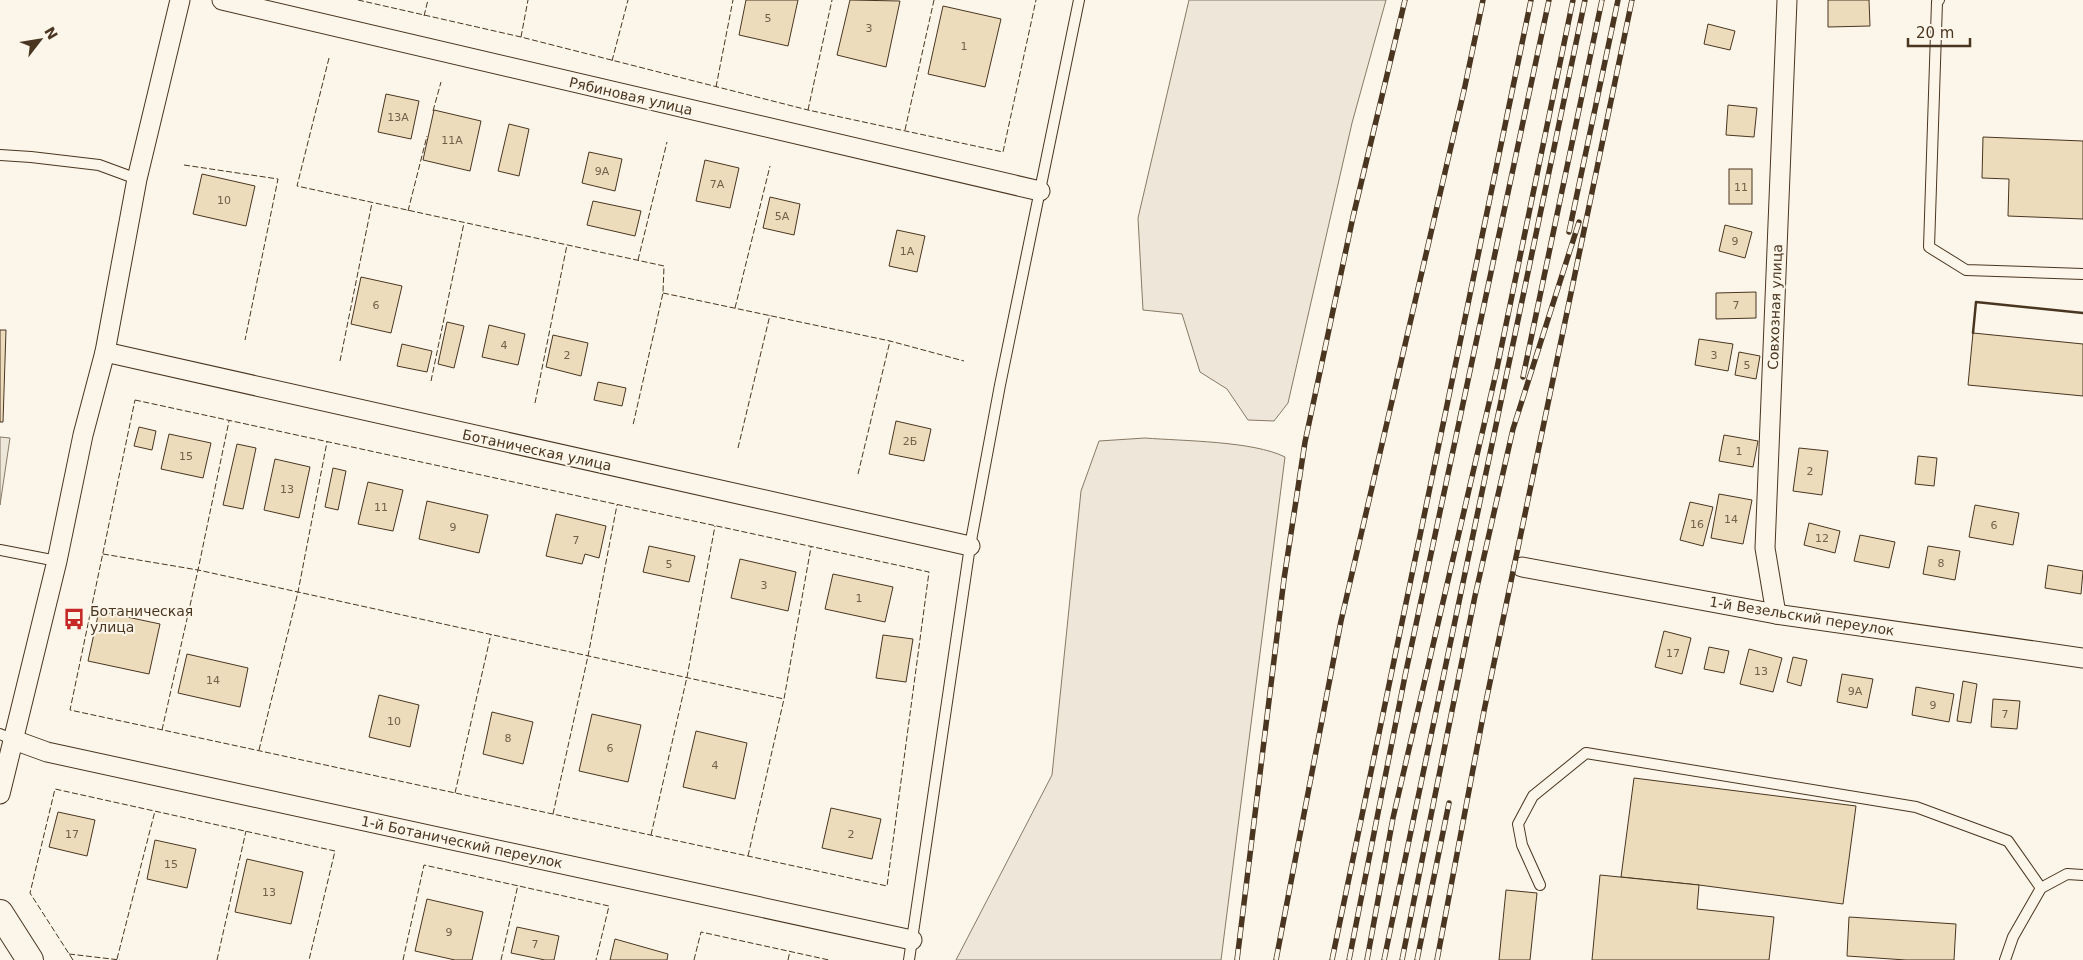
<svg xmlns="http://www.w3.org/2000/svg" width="2083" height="960" font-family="'DejaVu Sans',sans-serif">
  <rect width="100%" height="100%" fill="#fbf6e9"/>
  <g fill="#ede6d9" stroke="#887966">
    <path d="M1189,0H1386L1352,123L1288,403L1274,421L1248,420L1227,389L1200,372L1182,314L1143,310L1138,218Z"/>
    <path d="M1145,438C1183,441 1253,441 1285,457L1221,960H956L1052,775L1081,491L1099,441Z"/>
  </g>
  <path fill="#ede7d9" stroke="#887966" d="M0,437L10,438L0,505Z"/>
  <g fill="#ecdcbc" stroke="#4a3520">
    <path d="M746,0H798L788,46L739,35Z"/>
    <path d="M850,0L900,1L886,67L837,55Z"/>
    <path d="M1828,0H1869L1870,26L1828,27Z"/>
    <path d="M943,6L1001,19L985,87L928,74Z"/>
    <path d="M1708,24L1735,31L1730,50L1704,44Z"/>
    <path d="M386,94L419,101L411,139L378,132Z"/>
    <path d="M1728,105L1757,108L1754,137L1726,135Z"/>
    <path d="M434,110L481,121L470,171L423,160Z"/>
    <path d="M509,124L529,129L519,176L498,171Z"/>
    <path d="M1983,137L2083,141V219L2008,216L2009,179L1982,178Z"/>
    <path d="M589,152L622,159L615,191L582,183Z"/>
    <path d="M705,160L739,168L730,208L696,201Z"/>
    <rect x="1729" y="169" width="23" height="35"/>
    <path d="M202,174L255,186L246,226L193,214Z"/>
    <path d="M770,197L800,204L794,235L763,228Z"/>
    <path d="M593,201L641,211L635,236L587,225Z"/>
    <path d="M1725,225L1752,232L1745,258L1719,251Z"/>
    <path d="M897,230L925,236L917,272L889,266Z"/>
    <path d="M361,277L402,286L391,333L351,324Z"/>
    <path d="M1756,292V318L1716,319V293Z"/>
    <path d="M447,322L464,326L454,368L438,364Z"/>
    <path d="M489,325L525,334L518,365L482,357Z"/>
    <path d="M0,330H6L3,422H0Z"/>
    <path d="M1973,333L2083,344V396L1968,385Z"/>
    <path d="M553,335L588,343L581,376L546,367Z"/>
    <path d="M1699,339L1733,344L1728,371L1695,365Z"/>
    <path d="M402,344L432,351L427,372L397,366Z"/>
    <path d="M1739,352L1760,356L1756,379L1735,375Z"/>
    <path d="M598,382L626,388L622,406L594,400Z"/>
    <path d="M896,421L931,429L924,461L889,454Z"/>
    <path d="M139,427L156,431L152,450L134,446Z"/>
    <path d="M169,434L211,443L203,478L161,469Z"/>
    <path d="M1724,435L1758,441L1753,467L1719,461Z"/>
    <path d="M237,444L256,448L243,509L223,505Z"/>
    <path d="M1799,448L1828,451L1822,495L1793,491Z"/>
    <path d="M1918,456L1937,458L1934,486L1915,484Z"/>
    <path d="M275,459L310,467L299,518L264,510Z"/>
    <path d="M333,468L346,471L338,510L325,507Z"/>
    <path d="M368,482L403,490L393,531L358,524Z"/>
    <path d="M1719,494L1752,500L1743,544L1711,538Z"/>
    <path d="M427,501L488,515L479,553L419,539Z"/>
    <path d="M1690,502L1713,507L1703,546L1680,540Z"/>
    <path d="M1975,505L2019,513L2013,545L1969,537Z"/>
    <path d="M556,514L606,526L599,558L585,554L582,564L546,556Z"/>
    <path d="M1809,523L1840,531L1835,553L1804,545Z"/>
    <path d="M1860,535L1895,542L1889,568L1854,561Z"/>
    <path d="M649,546L695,556L689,582L643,572Z"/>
    <path d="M1928,546L1960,551L1955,580L1923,574Z"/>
    <path d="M740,559L796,572L788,611L731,598Z"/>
    <path d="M2048,565L2083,571L2081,594L2045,588Z"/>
    <path d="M833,574L893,587L885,622L825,609Z"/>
    <path d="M99,611L160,624L149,674L88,661Z"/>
    <path d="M1664,631L1691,638L1682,674L1655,667Z"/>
    <path d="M883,635L913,639L906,682L876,678Z"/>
    <path d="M1709,647L1729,651L1724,673L1704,669Z"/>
    <path d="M1749,649L1782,658L1773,692L1740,684Z"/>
    <path d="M187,654L248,668L240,707L178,693Z"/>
    <path d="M1793,657L1807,660L1801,686L1787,682Z"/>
    <path d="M1842,674L1873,679L1867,708L1837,702Z"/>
    <path d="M1963,681L1977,684L1971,723L1957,721Z"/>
    <path d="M1916,687L1954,694L1949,722L1912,715Z"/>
    <path d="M379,695L419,705L410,747L369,737Z"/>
    <path d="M1993,699L2020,701L2017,729L1991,727Z"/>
    <path d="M492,712L533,722L523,764L483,754Z"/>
    <path d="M592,714L641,725L628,782L579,771Z"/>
    <path d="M696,731L747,743L735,799L683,787Z"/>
    <path d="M1634,778L1856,806L1843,904L1699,885L1621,877Z"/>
    <path d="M831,808L881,819L872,859L822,848Z"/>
    <path d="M58,812L95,820L87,856L49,847Z"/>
    <path d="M155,840L196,849L187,888L147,879Z"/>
    <path d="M247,859L303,872L291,924L235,912Z"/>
    <path d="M1600,875L1699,885L1697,909L1774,917L1769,960H1592Z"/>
    <path d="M1506,890L1537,893L1530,960H1499Z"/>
    <path d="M427,899L483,912L472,960H455L415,951Z"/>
    <path d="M1849,917L1956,924L1954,960H1906L1847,956Z"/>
    <path d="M517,927L559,936L554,960H545L511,953Z"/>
    <path d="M615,939L668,954L667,960H610Z"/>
  </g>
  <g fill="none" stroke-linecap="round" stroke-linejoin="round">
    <g stroke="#4a3520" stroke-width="12">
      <g id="service">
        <path d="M1939,0L1937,2L1929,247L1966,270L2083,274"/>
        <path d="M0,155L31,157L99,165L137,179"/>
        <path d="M0,550L57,561"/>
        <path d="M0,734L14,740"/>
        <path d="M1540,885L1522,845L1518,824L1533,796L1586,753L1916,807L2008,841L2041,888"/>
        <path d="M909,960L970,546L1000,385L1079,0"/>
        <path d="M2005,960L2013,937L2041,888L2067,874L2083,875"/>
      </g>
    </g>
    <g stroke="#4a3520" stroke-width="21">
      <g id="minor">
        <path d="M222,0L1040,191"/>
        <path d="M105,352L970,546"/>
        <path d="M1522,567L1776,614L2083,658"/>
        <path d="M1776,614L1765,548L1787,0"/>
        <path d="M14,740L47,752L912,940"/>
        <path d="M0,794L57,561L83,435L105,352L137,179L180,0"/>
      </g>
    </g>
    <g stroke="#4a3520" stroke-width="28">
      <path id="secondary" d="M0,913L30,960"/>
    </g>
    <use href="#service" stroke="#fbf6e9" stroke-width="10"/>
    <use href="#minor" stroke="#fbf6e9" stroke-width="19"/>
    <use href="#secondary" stroke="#fbf6e9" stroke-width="26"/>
    <g stroke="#4a3520" stroke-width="5.5">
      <g id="rail">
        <path d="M1569,232L1618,0"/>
        <path d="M1523,377L1602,0"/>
        <path d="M1237,960L1284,579L1305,442L1353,217L1405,0"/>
        <path d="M1276,960L1341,621L1465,86L1483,0"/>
        <path d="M1332,960L1531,0"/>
        <path d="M1349,960L1405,676L1549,0"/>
        <path d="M1367,960L1393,818L1496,373L1573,0"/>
        <path d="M1384,960L1585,0"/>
        <path d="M1402,960L1475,596L1513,429L1579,222"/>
        <path d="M1417,960L1449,803"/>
        <path d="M1437,960L1484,711L1632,0"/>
      </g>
    </g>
    <use href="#rail" stroke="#fbf6e9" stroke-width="4" stroke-dasharray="11" stroke-linecap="butt"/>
    <g stroke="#4a3520" stroke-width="1" stroke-dasharray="6 2.5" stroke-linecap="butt">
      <path d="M358,0L521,37L808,110L1003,152L1036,0"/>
      <path d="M424,16L428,0"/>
      <path d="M521,37L528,0"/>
      <path d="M329,58L297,186L664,266L663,293L633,425"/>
      <path d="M612,61L628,0"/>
      <path d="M716,87L733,0"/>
      <path d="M808,110L832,0"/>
      <path d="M433,111L441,82"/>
      <path d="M905,130L934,0"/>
      <path d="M184,165L278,179L245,340"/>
      <path d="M408,211L427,136"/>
      <path d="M638,260L667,142"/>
      <path d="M663,293L890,341L964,361"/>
      <path d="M735,308L770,166"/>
      <path d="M340,361L372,203"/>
      <path d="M431,381L464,223"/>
      <path d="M135,400L929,572L887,886L70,710Z"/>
      <path d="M535,403L567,245"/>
      <path d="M738,448L770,315"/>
      <path d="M858,474L890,341"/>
      <path d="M103,554L198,570L784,699"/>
      <path d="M162,730L198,570L229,421"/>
      <path d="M259,750L298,592L327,442"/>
      <path d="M455,793L491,634"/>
      <path d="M553,814L588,656L617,505"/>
      <path d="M651,835L687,677L715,526"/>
      <path d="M748,856L784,699L811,547"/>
      <path d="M69,954L120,960"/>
      <path d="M117,959L155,811"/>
      <path d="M73,960L30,893L55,789L335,851L309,960"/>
      <path d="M217,960L246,831"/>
      <path d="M403,960L424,865L609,906L596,960"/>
      <path d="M501,960L518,885"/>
      <path d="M694,960L701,932L829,960"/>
      <path d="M788,960L790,951"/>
    </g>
    <path stroke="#4a3520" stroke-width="2.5" d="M1973,333L1976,302L2083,313"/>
  </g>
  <defs>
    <g id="bus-bare" transform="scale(1.725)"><path d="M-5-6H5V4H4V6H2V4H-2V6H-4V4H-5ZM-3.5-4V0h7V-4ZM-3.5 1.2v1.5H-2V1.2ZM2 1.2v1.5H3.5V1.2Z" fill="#c62828" stroke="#fbf6e9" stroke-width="2.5" paint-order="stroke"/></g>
  </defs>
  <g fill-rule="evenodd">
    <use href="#bus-bare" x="74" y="619"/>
  </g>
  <g text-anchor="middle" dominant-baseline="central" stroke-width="4" stroke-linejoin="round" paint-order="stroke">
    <g font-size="11" fill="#725f47">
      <text x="768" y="18">5</text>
      <text x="869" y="28">3</text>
      <text x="964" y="46">1</text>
      <text x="398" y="117">13А</text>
      <text x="452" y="140">11А</text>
      <text x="602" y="171">9А</text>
      <text x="717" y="184">7А</text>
      <text x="1741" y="187">11</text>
      <text x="224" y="200">10</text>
      <text x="782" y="216">5А</text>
      <text x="1735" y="241">9</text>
      <text x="907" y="251">1А</text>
      <text x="376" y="305">6</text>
      <text x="1736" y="305">7</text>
      <text x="504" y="345">4</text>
      <text x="567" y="355">2</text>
      <text x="1714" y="355">3</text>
      <text x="1747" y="365">5</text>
      <text x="910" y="441">2Б</text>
      <text x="1739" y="451">1</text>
      <text x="186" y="456">15</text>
      <text x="1810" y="471">2</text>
      <text x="287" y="489">13</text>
      <text x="381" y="507">11</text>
      <text x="1731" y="519">14</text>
      <text x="1697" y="524">16</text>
      <text x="1994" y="525">6</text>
      <text x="453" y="527">9</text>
      <text x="1822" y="538">12</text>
      <text x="576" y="540">7</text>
      <text x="1941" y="563">8</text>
      <text x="669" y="564">5</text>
      <text x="764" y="585">3</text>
      <text x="859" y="598">1</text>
      <text x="1673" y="653">17</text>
      <text x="1761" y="671">13</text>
      <text x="213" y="680">14</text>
      <text x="1855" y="691">9А</text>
      <text x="1933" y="705">9</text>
      <text x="2005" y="714">7</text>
      <text x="394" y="721">10</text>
      <text x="508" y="738">8</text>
      <text x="610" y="748">6</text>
      <text x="715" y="765">4</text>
      <text x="72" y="834">17</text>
      <text x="851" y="834">2</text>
      <text x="171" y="864">15</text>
      <text x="269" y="892">13</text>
      <text x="449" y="932">9</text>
      <text x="535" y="944">7</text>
    </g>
    <g font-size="14" fill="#4a3520" stroke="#fbf6e9">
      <text transform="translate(631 96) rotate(13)">Рябиновая улица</text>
      <text transform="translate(1775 307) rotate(-88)">Совхозная улица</text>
      <text transform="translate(537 450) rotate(12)">Ботаническая улица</text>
      <text transform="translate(1802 616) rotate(9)">1-й Везельский переулок</text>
      <text transform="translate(462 842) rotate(12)">1-й Ботанический переулок</text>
    </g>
    <g font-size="14" fill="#4a3520" stroke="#fbf6e9" text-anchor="start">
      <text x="90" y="611">Ботаническая<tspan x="90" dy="16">улица</tspan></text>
    </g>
  </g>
  <g transform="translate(40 40) rotate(59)" stroke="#fbf6e9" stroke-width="4" paint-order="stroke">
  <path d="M0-4L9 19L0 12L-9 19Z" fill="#4a3520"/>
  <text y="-8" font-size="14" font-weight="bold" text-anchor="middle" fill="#4a3520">N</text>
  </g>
  <path d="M1908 38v8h62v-8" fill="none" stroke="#4a3520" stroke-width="2.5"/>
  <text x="1916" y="38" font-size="15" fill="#4a3520" stroke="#fbf6e9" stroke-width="4" paint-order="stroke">20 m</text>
</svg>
